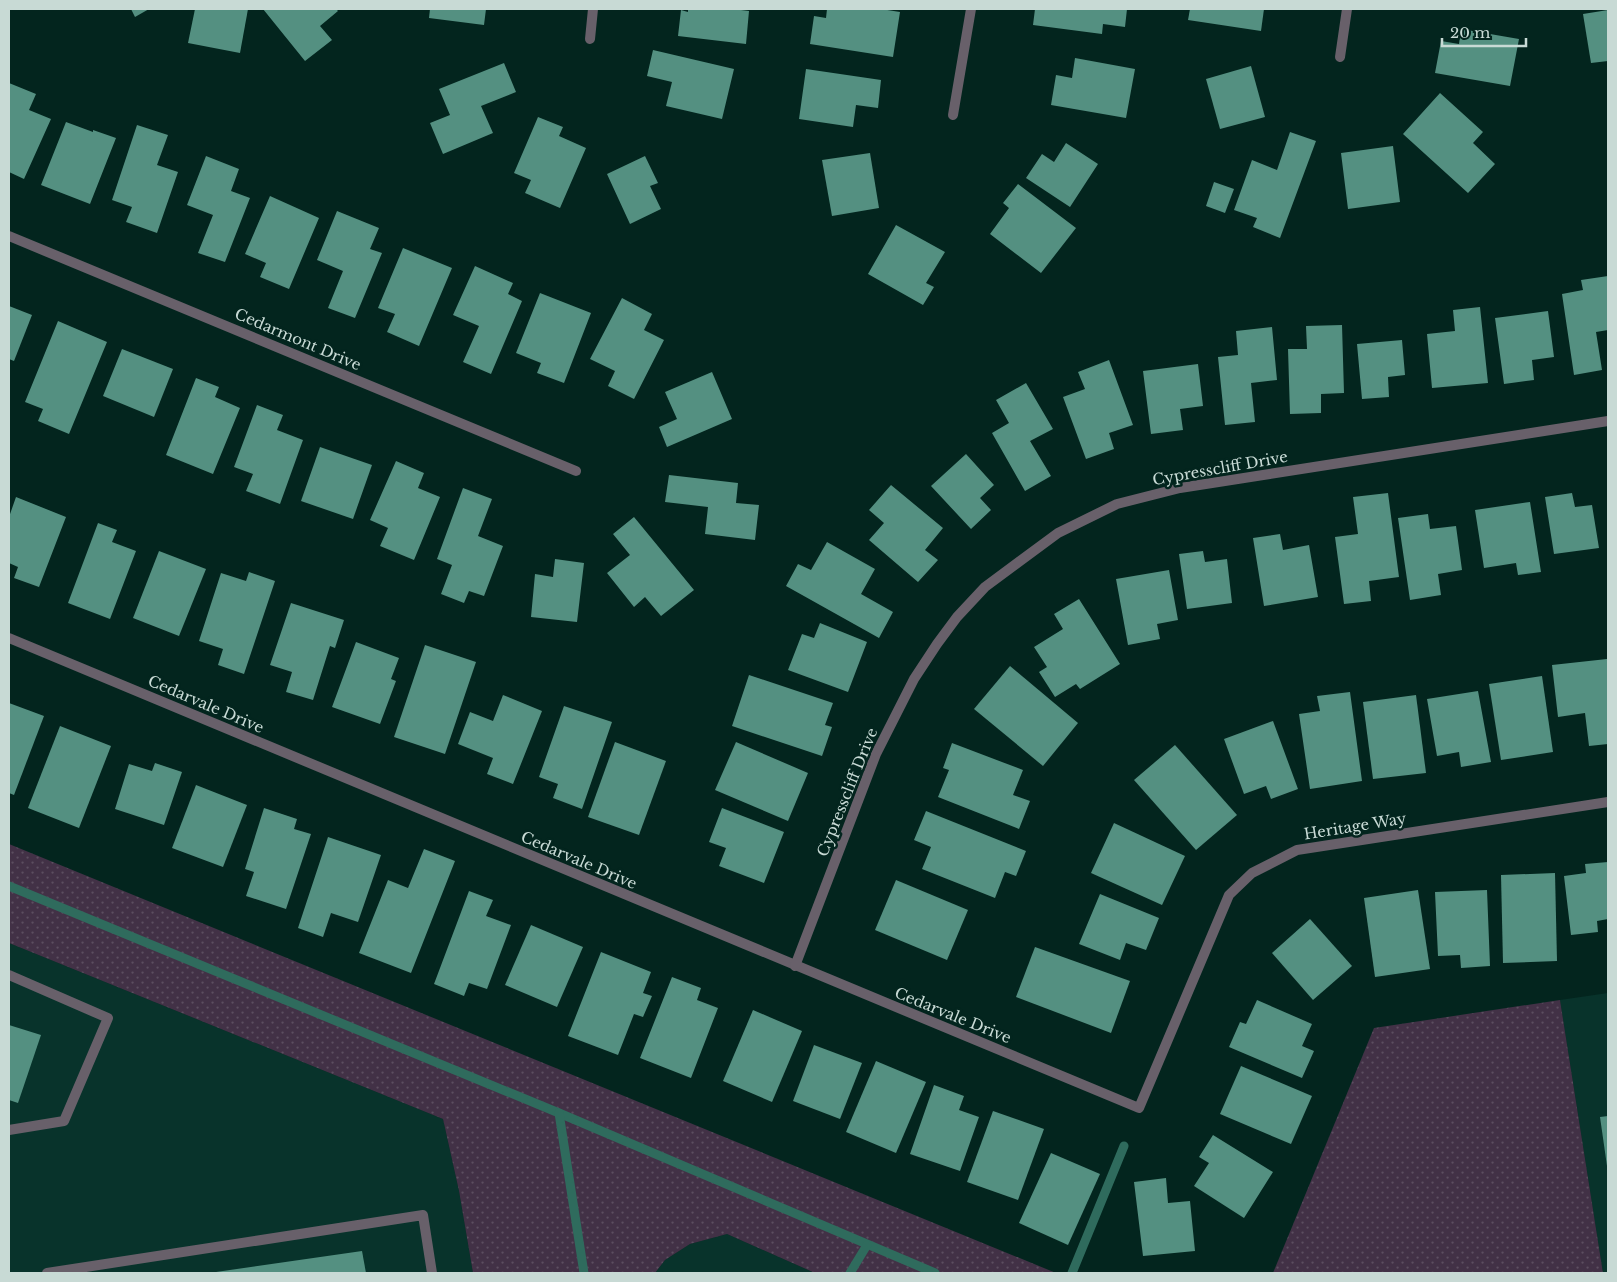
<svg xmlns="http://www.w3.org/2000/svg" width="1617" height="1282" font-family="'Libre Baskerville',serif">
  <defs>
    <pattern id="grass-dots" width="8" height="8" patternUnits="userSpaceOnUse" patternTransform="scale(1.25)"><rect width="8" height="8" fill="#423146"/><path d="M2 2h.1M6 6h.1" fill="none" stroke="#5c4e60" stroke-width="1.8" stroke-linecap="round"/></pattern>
  </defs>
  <rect width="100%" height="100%" fill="#03251e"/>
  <g fill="#08332b">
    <path d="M9,943L443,1119L459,1191L473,1273H9Z"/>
    <path d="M1608,993V1273H1603L1560,1000Z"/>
    <path d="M727,1234L815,1273H655L665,1260L690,1244Z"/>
  </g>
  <g fill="url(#grass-dots)">
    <path d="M9,844L1056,1273H815L727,1234L690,1244L665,1260L655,1273H473L459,1191L443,1119L9,943Z"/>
    <path d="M1560,1000L1603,1273H1273L1374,1028Z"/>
  </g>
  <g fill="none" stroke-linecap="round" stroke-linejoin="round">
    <g stroke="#2f6b5d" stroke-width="9">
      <path d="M9,886L559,1113L935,1273"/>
      <path d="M559,1113L584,1273"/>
      <path d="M850,1273L867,1245"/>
      <path d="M1072,1273L1124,1146"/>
    </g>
  </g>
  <g fill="#549081">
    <path d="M131,9H149L135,17Z"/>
    <path d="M195,9H248L240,53L188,43Z"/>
    <path d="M263,9H336L338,11L320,26L332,40L305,61Z"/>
    <path d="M430,9H486L484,25L429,18Z"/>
    <path d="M688,9H733L749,11L746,44L678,36L681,10L688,12Z"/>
    <path d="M827,9H881L900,12L893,57L810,44L814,16L826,18Z"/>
    <path d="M1035,9H1127L1125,27L1103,24L1102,34L1033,25Z"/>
    <path d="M1190,9H1264L1261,31L1188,20Z"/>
    <path d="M1608,10V61L1591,63L1583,14Z"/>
    <path d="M1461,29L1519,39L1510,86L1435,73L1441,41L1459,44Z"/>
    <path d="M653,50L734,69L722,119L666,106L672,82L647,76Z"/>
    <path d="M1075,58L1135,69L1126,118L1051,105L1056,75L1072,78Z"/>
    <path d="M504,63L516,92L481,106L493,133L443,154L430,123L450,115L439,89Z"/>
    <path d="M1251,66L1265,117L1220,129L1206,79Z"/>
    <path d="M806,69L881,80L878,108L856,105L853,127L799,119Z"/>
    <path d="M9,83L36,94L29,110L51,119L24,179L9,172Z"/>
    <path d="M1440,93L1483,132L1473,143L1495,164L1468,193L1403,134Z"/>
    <path d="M538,117L563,127L559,136L586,148L560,208L525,193L531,180L514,173Z"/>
    <path d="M66,122L93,132V130L116,138L90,204L41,185Z"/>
    <path d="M137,125L168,135L157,165L178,172L157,233L126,222L132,207L112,200Z"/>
    <path d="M1290,132L1316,141L1280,238L1253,227L1257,218L1234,210L1252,160L1277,170Z"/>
    <path d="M1066,143L1098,164L1070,207L1026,178L1042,154L1054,162Z"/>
    <path d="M1393,146L1400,202L1348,209L1341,153Z"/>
    <path d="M870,153L879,208L832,216L822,160Z"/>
    <path d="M206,156L239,169L231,191L250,198L225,262L198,253L213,215L187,205Z"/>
    <path d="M645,156L658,183L650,186L661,209L630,224L607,174Z"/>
    <path d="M1214,182L1234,189L1225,213L1206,206Z"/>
    <path d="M1018,184L1076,228L1041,273L990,234L1009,208L1003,203Z"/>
    <path d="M270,196L319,218L289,289L260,277L266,263L245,254Z"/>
    <path d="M337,211L379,228L370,249L382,253L355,318L328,308L343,271L317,260Z"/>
    <path d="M896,225L945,252L926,283L934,287L923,305L868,274Z"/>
    <path d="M403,248L452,268L419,346L387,332L395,314L378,308Z"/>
    <path d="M475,266L513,283L508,294L522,301L491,374L463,362L479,326L453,315Z"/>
    <path d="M1608,276V330L1596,332L1602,370L1574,375L1562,294L1583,290L1581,280Z"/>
    <path d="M540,293L591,313L564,383L537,373L541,363L516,353Z"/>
    <path d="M622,298L652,314L644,330L664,340L634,399L608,386L615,371L590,359Z"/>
    <path d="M9,306L32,315L14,361L9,359Z"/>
    <path d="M1480,307L1488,383L1432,388L1427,334L1455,331L1453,310Z"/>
    <path d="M1548,311L1554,357L1532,360L1534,380L1504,384L1495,318Z"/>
    <path d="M58,321L107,342L69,434L38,421L43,409L25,402Z"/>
    <path d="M1342,325L1344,393L1321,394V413L1290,414L1288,349H1307L1306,326Z"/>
    <path d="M1272,327L1277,380L1251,383L1255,422L1225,425L1218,357L1238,355L1236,331Z"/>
    <path d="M1402,340L1405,375L1388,377L1389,397L1362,399L1357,344Z"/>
    <path d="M122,349L173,369L154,417L103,396Z"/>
    <path d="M1109,360L1133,425L1109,433L1114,449L1086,459L1063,397L1085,389L1078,372Z"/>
    <path d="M1198,364L1203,406L1180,409L1183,430L1151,434L1143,371Z"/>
    <path d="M712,372L732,419L667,447L659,427L677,419L665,392Z"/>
    <path d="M196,378L219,387L215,397L240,408L213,474L166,455Z"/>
    <path d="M1026,383L1053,429L1030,441L1051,476L1025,491L992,433L1009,423L996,400Z"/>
    <path d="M257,405L283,415L277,430L303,440L280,504L246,491L253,474L234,467Z"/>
    <path d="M320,447L372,465L353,519L301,501Z"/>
    <path d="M966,454L994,485L980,498L991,510L971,529L931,486Z"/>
    <path d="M396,461L424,473L418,488L440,497L414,560L380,546L388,528L370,520Z"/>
    <path d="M669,475L738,483L736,503L759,505L755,540L705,534L708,507L665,502Z"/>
    <path d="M891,485L943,528L925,550L938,560L918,582L869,540L884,523L869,510Z"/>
    <path d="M463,488L492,499L478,536L503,546L484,596L469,591L464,603L441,594L452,565L437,559Z"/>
    <path d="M1388,493L1399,577L1369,581L1371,601L1344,604L1335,537L1358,534L1353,497Z"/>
    <path d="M1572,493L1575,507L1592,505L1599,548L1554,554L1545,497Z"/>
    <path d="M16,497L66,517L39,587L14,578L18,567L9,563V517Z"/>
    <path d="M1530,502L1541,572L1518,575L1516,563L1484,568L1475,510Z"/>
    <path d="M1428,514L1430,529L1456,526L1462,570L1438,574L1441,595L1410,600L1398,518Z"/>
    <path d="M634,517L694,590L661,616L645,597L634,607L607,573L630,555L613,534Z"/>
    <path d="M98,523L117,530L112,542L136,551L110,619L68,603Z"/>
    <path d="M1280,534L1283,550L1309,545L1318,597L1264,606L1253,538Z"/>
    <path d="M827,542L875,569L861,594L893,612L879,638L786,586L798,564L811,570Z"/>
    <path d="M159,551L206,569L179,636L133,618Z"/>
    <path d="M1203,551L1205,562L1227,559L1232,603L1187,609L1179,554Z"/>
    <path d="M555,559L584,563L577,622L531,617L535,574L553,577Z"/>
    <path d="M1169,570L1178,620L1157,624L1160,639L1128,645L1116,579Z"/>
    <path d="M249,572L275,581L244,674L218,665L223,649L199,641L221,573L246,581Z"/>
    <path d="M1079,599L1120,664L1080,689L1076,684L1055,697L1039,672L1047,667L1034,647L1063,629L1054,614Z"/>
    <path d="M291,603L344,620L335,648L330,646L313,700L286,692L292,672L270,665Z"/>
    <path d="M820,623L867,642L848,692L788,670L802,634L814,638Z"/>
    <path d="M356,642L399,658L391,679L396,681L380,724L332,707Z"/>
    <path d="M425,645L476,662L445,754L394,737Z"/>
    <path d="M1607,659L1608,744L1589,746L1585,713L1558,717L1552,665Z"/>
    <path d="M1010,666L1078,723L1043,766L974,709Z"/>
    <path d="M749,675L833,703L825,725L832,727L822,756L732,726Z"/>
    <path d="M1542,676L1553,752L1501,760L1489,684Z"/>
    <path d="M1478,691L1491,762L1461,767L1459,752L1437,756L1427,699Z"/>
    <path d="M1350,692L1362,781L1310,789L1299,714L1320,711L1317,696Z"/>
    <path d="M503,695L542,711L513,784L487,774L493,758L458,744L470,712L493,721Z"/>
    <path d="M1416,695L1426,773L1373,779L1363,702Z"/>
    <path d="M9,703L44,716L14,795L9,793Z"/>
    <path d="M564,706L612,722L582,809L553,798L558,784L539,777Z"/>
    <path d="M1273,721L1298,789L1271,799L1266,786L1244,794L1224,739Z"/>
    <path d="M60,726L111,746L79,828L28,808Z"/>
    <path d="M615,742L666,761L639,835L588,817Z"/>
    <path d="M736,742L808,773L788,821L715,790Z"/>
    <path d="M952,743L1023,770L1013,795L1030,801L1019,829L938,797L949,770L943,768Z"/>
    <path d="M1175,745L1237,815L1196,850L1134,780Z"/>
    <path d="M155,763L182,772L164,825L115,809L129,764L152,771Z"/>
    <path d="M196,785L247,805L223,867L172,848Z"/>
    <path d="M264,808L297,819L294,829L311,834L286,909L246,896L254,872L245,869Z"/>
    <path d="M722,808L784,832L764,883L719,866L726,848L709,842Z"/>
    <path d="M926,811L1026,851L1016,876L1005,872L995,898L922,869L931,847L914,840Z"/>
    <path d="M1114,823L1185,856L1162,905L1091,873Z"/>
    <path d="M328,837L381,855L358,922L331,913L323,937L298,928Z"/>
    <path d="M424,849L455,861L411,973L359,953L388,880L408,888Z"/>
    <path d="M1608,862V919L1597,921L1598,932L1571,935L1564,876L1586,873L1585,864Z"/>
    <path d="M1555,873L1557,961L1503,963L1501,875Z"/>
    <path d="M896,880L968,910L947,960L875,930Z"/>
    <path d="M1418,890L1430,969L1375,977L1364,898Z"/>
    <path d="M1487,890L1490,966L1461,968L1460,955L1438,956L1435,892Z"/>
    <path d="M469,891L493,900L486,916L511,925L487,989L469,983L464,996L434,984Z"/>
    <path d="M1100,894L1159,918L1146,950L1126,943L1120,960L1079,944Z"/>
    <path d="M1310,919L1352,966L1313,1000L1272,953Z"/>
    <path d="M531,925L583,947L557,1007L505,985Z"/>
    <path d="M1035,947L1130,981L1111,1033L1016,997Z"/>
    <path d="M601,952L651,972L643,993L652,996L643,1017L634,1014L618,1055L568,1036Z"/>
    <path d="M672,977L701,988L697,1000L718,1008L691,1078L640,1058Z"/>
    <path d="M1257,1000L1312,1024L1302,1046L1314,1051L1302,1078L1229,1047L1240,1022L1246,1024Z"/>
    <path d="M753,1010L802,1031L772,1102L723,1081Z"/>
    <path d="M9,1025L41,1035L18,1103L9,1100Z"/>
    <path d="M814,1045L862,1063L840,1119L793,1101Z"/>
    <path d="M876,1061L926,1082L896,1153L846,1132Z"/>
    <path d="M1241,1066L1312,1096L1291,1144L1220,1114Z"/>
    <path d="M934,1085L964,1096L959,1110L979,1117L960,1171L910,1154Z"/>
    <path d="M993,1111L1044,1129L1018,1200L967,1182Z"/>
    <path d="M1608,1116V1166H1607L1600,1117Z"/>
    <path d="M1213,1135L1273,1172L1244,1218L1194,1186L1209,1163L1199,1157Z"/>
    <path d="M1051,1153L1100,1174L1068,1245L1019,1223Z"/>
    <path d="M1166,1178L1168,1203L1190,1201L1195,1251L1143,1256L1134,1182Z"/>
    <path d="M362,1251L366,1273H217L216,1272Z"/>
  </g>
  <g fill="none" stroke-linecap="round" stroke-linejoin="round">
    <g stroke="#68606a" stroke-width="10">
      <path d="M9,975L108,1018L64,1121L9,1130"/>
      <path d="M47,1273L423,1215L432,1273"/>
    </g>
    <g stroke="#68606a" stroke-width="10">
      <path d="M590,39L593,9"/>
      <path d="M1340,57L1347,9"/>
      <path d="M953,115L971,9"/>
      <path d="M9,236L576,471"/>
      <path d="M9,638L1139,1108L1229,895L1252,873L1297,850L1608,802"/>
      <path d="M795,966L876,754L914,679L937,644L957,617L985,587L1058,533L1117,504L1180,488L1608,421"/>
    </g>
  </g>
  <g text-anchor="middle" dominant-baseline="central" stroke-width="5" stroke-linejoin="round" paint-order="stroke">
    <g font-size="15" fill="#c8dad5" stroke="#03251e">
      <text transform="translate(298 339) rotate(23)">Cedarmont Drive</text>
      <text transform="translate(1220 468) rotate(-10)">Cypresscliff Drive</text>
      <text transform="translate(206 704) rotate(23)">Cedarvale Drive</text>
      <text transform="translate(847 792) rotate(-68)">Cypresscliff Drive</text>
      <text transform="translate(1355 826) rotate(-9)">Heritage Way</text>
      <text transform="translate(579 860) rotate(23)">Cedarvale Drive</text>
      <text transform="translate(953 1015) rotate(22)">Cedarvale Drive</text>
    </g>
  </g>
  <rect width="1617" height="1282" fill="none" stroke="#c8dad5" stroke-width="20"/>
  <path d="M1442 38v8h84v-8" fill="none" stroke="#c8dad5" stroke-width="2.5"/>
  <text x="1450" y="38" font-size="15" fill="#c8dad5" stroke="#03251e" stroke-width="4" paint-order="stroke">20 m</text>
</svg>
